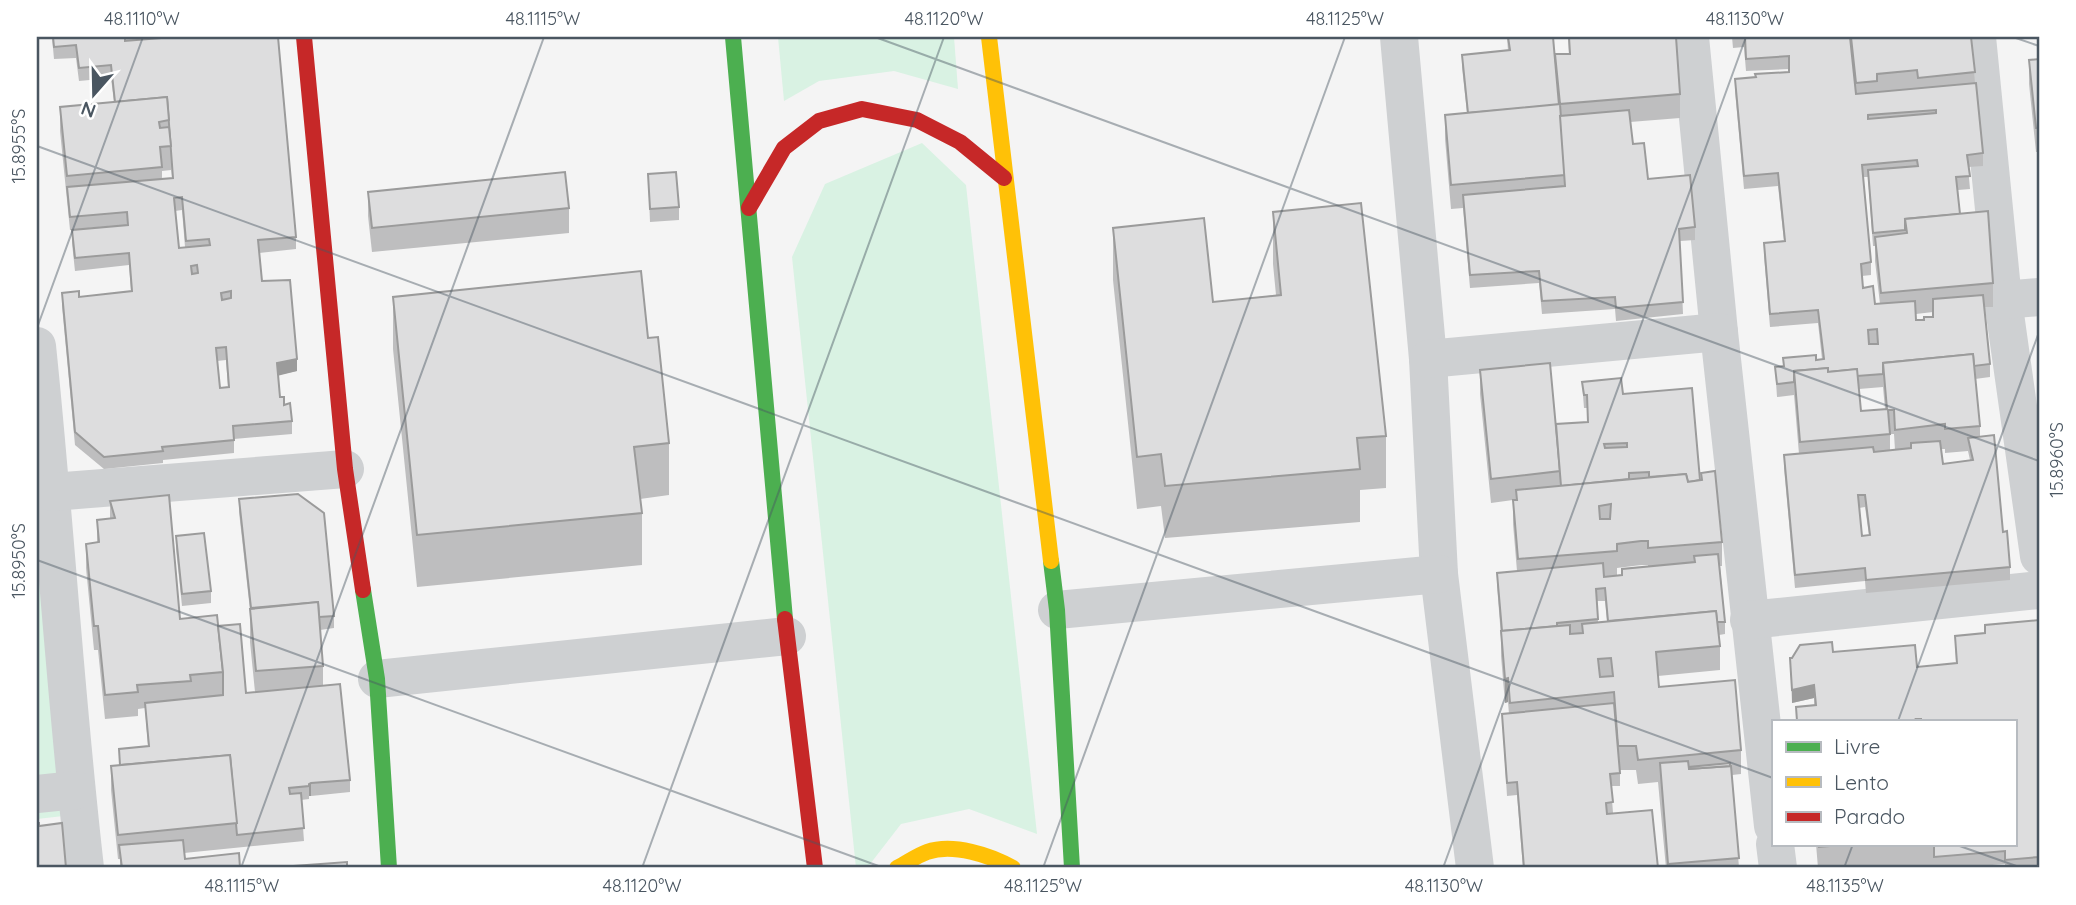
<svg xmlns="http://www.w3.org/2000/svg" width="2076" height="905" font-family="Quicksand,sans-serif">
  <rect width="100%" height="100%" fill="#f4f4f4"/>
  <g fill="#d9f2e3">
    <path d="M778,37H954L958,89L894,71L819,81L784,101Z"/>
    <path d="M922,143L966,185L1037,834L969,809L901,824L867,868H856L792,257L825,184Z"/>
    <path d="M37,551L81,814L37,819Z"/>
  </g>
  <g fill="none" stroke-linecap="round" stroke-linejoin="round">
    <g stroke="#ced0d2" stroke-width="38">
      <path d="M1399,37L1428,359L1439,574L1475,868"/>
      <path d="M1690,37L1719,332L1773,826"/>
      <path d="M1977,37L2003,300L2039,556"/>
      <path d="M2003,300L2039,297"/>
      <path d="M37,346C55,520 65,695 85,868"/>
      <path d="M1428,359L1719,332"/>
      <path d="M52,492L345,469"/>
      <path d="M1057,610L1439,574"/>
      <path d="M1749,620L2039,590"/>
      <path d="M377,679L787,636"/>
      <path d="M37,794L76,790"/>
      <path d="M1775,844L1778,868"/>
    </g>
    <g stroke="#4caf50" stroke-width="16">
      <path d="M733,37L785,619"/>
      <path d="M1051,561L1057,610L1072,868"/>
      <path d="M363,590L377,679L389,868"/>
    </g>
    <g stroke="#ffc107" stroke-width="16">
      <path d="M989,37L1051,561"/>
      <path d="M897,868C907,863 916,856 927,852C953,843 990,855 1013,868"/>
    </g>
    <g stroke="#c62828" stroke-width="16">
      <path d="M304,37L345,469L363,590"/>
      <path d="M749,208L784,148L819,121L862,109L917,120L960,142L1004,178"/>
      <path d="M785,619L815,868"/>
    </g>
  </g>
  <g fill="#bebebf" fill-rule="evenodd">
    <path d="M52,37H278L296,237V249L259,253L262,281L297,371L278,375L280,397L292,421V434L234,439V453L163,460V463L104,469L75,445L62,306V293L79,297L131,291L129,265L75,271L72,243V230L127,224L70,230L60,131V107L114,102L111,78L79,81L76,58L54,59ZM171,166L172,178L162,179V171L171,170ZM182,210L185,247L179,248L175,211ZM226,360L228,387L220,388L217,361Z"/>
    <path d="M1507,37H1553L1555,61L1569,54L1568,37H1676L1680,94V118L1630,122L1633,144L1648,179L1695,227V240L1680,241L1683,314L1616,321L1615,309L1542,314L1539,283L1470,288L1463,208L1451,209L1445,139V115L1467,113L1462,67V55L1508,51Z"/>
    <path d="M1732,37H1971L1975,83L1983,153V166L1968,167L1970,189L1958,190L1960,214L1993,283V307H1985L1990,364V377L1975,379L1980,426V437L2003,532L2010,567V580L1866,593L1865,581L1795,588L1784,468V455L1799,454L1794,395L1777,397L1775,367L1783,366V358L1816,360L1822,359L1818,323L1770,327L1764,256V243L1784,241L1778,186L1744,189L1735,91V79L1755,77L1789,72V69L1746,71L1744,47L1733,48ZM1863,177H1868L1873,246H1875V261L1880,304H1875L1863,288L1862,276L1871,275V262ZM1933,312V317L1916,320V314ZM1883,387L1885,409L1861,411L1859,389ZM1890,434H1894L1895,450H1890ZM1941,449H1945V453L1968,451L1970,460L1943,464ZM1865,507L1869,535L1862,536L1859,508Z"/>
    <path d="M2039,59V152H2036L2029,84V60Z"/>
    <path d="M648,174L679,207V220L650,222Z"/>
    <path d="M368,192L569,208V233L372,252L368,216Z"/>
    <path d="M1273,212L1386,436V488L1360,490V522L1165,538L1161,506L1137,509L1113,280V228L1213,302L1276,295L1273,264Z"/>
    <path d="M393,297L648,338L669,443V495L640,499L642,513V565L417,587L393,349Z"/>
    <path d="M1480,370L1556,424L1588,422L1587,408H1584L1582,382L1623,394L1700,480L1722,542V566H1720L1725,622V634L1719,635L1720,646V670L1658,676L1659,687L1741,750V774L1732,775L1739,868H1666L1658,782L1638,784L1636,770H1620V786H1611L1613,813L1658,868H1523L1517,795L1507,796L1502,714H1509L1508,702L1505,703L1501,656V637L1497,585V573L1517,571L1513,524V500L1491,503L1480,394ZM1641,565H1648V567L1622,575L1604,577L1617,575V568ZM1597,601H1605L1607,621L1598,622Z"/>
    <path d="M239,499L334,616V628L320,630L323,666V686L350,780V792L311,796H309V799L301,800L304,841L184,853L185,859L240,868H120V859H118L111,790V766L119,765V749L148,746L145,708L138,709V716L105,719L98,650H94L86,568V544L97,543V520L110,519V501L180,619L218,626L246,693L255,692L250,642V610L239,512Z"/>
    <path d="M176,536L211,591V603L182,606L176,549Z"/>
    <path d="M2039,620V868H2005V864L1954,868H1818L1816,844H2015V721H1796V707L1814,705V698L1792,703L1790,658L1833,652L1917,667L1956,663L1955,636L1985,633Z"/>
  </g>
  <g fill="#9b9b9b">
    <path d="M297,359V371L277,376V363Z"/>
    <path d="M1508,678V702L1505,703V679Z"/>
    <path d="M1814,685V698L1792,703V690Z"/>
    <path d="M311,783V796H309V784Z"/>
  </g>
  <g fill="#ddddde" stroke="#9b9b9b" stroke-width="2" fill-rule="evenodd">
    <path d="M53,37H125V41L174,37H278L296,237L258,240L262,281L290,280L297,359L277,363L280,397H284V405L290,403L292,421L233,426L234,440L162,447L163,451L104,457L75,432L62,293L79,291V297L132,291L129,253L75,258L72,230L128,225L127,212L70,217L67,187L173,178L167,97L115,102L111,65L79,68L76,45L54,47ZM182,197L186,241L209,239L210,245L179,248L174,198ZM197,265L198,273L192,274L191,266ZM231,291V298L222,300L221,293ZM226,347L229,387L220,388L216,348Z"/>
    <path d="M1508,37H1553L1559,105L1468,113L1462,55L1510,50Z"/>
    <path d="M1569,37H1676L1680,94L1560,104L1565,175L1451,185L1445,115L1560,104L1555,54H1570Z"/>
    <path d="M1745,37H1850L1856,94L1976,83L1983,153L1967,155L1970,176L1956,177L1960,214L1905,219V230L1873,233L1868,170L1918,166L1917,160L1862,165L1871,262L1861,264L1863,288L1873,286L1875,304L1915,301L1916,320H1924V317H1933V299L1983,295L1990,364L1974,366L1973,354L1883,363V374L1857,376V369L1828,372V368L1794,371V382L1777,384L1775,367L1784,366L1783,358L1816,355V360L1824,359L1818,310L1770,314L1764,243L1785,241L1778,173L1744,176L1735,79L1756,77L1755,74L1789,72V56L1746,59ZM1936,110V113L1868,119V115ZM1877,329L1878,344H1869L1868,330Z"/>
    <path d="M1851,37H1971L1975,72L1918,78L1917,70L1908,71L1877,74V81L1856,83Z"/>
    <path d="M2039,59V128H2036L2029,60Z"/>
    <path d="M167,97L169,120L159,122L160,128L169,127L171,146L160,147L162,167L67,176L60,107Z"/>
    <path d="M1629,110L1633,144L1644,143L1648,179L1690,175L1695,227L1679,229L1683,302L1616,308L1615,297L1542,301L1539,271L1470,275L1463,195L1565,186L1560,116Z"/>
    <path d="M565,172L569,208L372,228L368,192Z"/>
    <path d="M676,172L679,207L650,209L648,174Z"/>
    <path d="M1361,203L1386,436L1357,438L1360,469L1165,486L1161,454L1137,457L1113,228L1204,218L1213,302L1281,295L1273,212Z"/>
    <path d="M1988,211L1993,283L1881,293L1875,237L1907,233L1905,219Z"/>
    <path d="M641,271L648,338L658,337L669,443L634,447L642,513L417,535L393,297Z"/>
    <path d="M1973,354L1980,426L1945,429V424L1895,430L1894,410H1888L1890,434L1800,442L1794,371L1828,368V372L1857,369L1861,411L1887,409L1883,363Z"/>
    <path d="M1550,363L1560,471L1491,479L1480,370Z"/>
    <path d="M1621,378L1623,394L1692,388L1700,480L1688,482L1686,474L1649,477V472L1629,473V479L1561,486L1556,424L1588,422L1587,395H1584L1582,382ZM1627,443V447L1605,448L1604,444Z"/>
    <path d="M1994,435L2003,532L2007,531L2010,567L1866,580L1865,568L1795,575L1784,455L1873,447L1874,452L1911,448V443L1940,441L1943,464L1973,460L1968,438ZM1858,495H1865L1870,535L1862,536Z"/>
    <path d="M1715,471L1722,542L1648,548V541H1641L1617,544V551L1518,559L1513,500H1517L1516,490L1686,474L1688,482L1702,480L1701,473ZM1611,504L1610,519H1600L1599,506Z"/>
    <path d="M298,494L324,513L334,616L319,617L318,602L251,608L239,499Z"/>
    <path d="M169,495L180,619L217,615L223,672L190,675L191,681L137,685L138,692L105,695L98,626H94L86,544L99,542L97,520L115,518L110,501Z"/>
    <path d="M204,533L211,591L182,594L176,536Z"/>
    <path d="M1718,554L1725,622H1717L1716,611L1608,621L1605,588L1596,589L1598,619L1557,623V626L1502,631L1497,573L1603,563L1604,577L1622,575V569L1695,562L1694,556Z"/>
    <path d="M318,602L323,666L256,671L250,609Z"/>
    <path d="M1716,611L1720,646L1656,652L1659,687L1735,680L1741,750L1638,760L1636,746H1618L1614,692L1510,703L1508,678L1505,679L1501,631L1570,625V634L1583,633L1582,624ZM1611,658L1613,676L1600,677L1598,659Z"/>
    <path d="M2039,620V857L2005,860V851L1934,857V844H2015V721H1921V719H1916L1917,721H1797L1796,707L1816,705L1814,685L1792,690L1790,658H1792L1800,645L1832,642L1833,652L1915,645L1917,667L1957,663L1955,636L1985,633V625Z"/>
    <path d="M240,624L246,693L340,684L350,780L311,783L309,784V786L289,788L290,794L301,793L304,828L237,835L230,755L120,765L119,749L149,746L145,703L223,695V672L218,626Z"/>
    <path d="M1614,703L1620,773L1610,774L1613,802L1606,803L1607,814L1652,810L1658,868H1524L1517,782L1507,783L1502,714Z"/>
    <path d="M230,755L237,823L118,835L111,766Z"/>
    <path d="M1688,761L1689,769L1731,766L1739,858L1668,864L1660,763Z"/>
    <path d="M1730,763V766L1689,769V767Z"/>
    <path d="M37,823H39V826L62,823L66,868H37Z"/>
    <path d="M183,840L185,859L239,853L240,868H122L119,845Z"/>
    <path d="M1819,844H1854L1819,847Z"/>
    <path d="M347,862V868H294V866Z"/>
  </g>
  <path fill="none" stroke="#4a5661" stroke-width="2" stroke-opacity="0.45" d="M875,37L2039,461M2013,37L2039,46M37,146L1773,778M37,328L143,37M37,560L884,868M1898,721L2039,332M1954,844L2022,868M241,868L544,37M642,868L944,37M1043,868L1345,37M1443,868L1746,37M1844,868L1853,844"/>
  <rect width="2076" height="905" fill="none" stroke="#ffffff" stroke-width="77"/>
  <rect x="1772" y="720" width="245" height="126" fill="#ffffff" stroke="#b7bbc0" stroke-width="2"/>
  <rect x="1786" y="742" width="35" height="10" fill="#4caf50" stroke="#b7bbc0" stroke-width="2"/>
  <text x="1834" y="754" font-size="21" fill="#4a5661">Livre</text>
  <rect x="1786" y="777" width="35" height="10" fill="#ffc107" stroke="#b7bbc0" stroke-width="2"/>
  <text x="1834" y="790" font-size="21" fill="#4a5661">Lento</text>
  <rect x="1786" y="812" width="35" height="10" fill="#c62828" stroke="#b7bbc0" stroke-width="2"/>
  <text x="1834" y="824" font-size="21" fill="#4a5661">Parado</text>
  <g transform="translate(94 94) rotate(200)" stroke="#ffffff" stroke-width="5" paint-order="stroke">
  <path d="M0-5L12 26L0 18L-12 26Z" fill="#4a5661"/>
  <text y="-10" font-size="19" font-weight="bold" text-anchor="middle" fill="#4a5661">N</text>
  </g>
  <rect x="38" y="38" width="2000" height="828" fill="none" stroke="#4a5661" stroke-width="2.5"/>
  <g font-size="18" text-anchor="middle" fill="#4a5661">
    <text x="142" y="25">48.1110°W</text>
    <text x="543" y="25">48.1115°W</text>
    <text x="944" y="25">48.1120°W</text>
    <text x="1345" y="25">48.1125°W</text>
    <text x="1745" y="25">48.1130°W</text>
    <text transform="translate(19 146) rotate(-90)" y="6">15.8955°S</text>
    <text transform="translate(2057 460) rotate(-90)" y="6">15.8960°S</text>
    <text transform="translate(19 561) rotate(-90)" y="6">15.8950°S</text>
    <text x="242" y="892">48.1115°W</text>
    <text x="642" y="892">48.1120°W</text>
    <text x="1043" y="892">48.1125°W</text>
    <text x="1444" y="892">48.1130°W</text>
    <text x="1845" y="892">48.1135°W</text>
  </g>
</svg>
